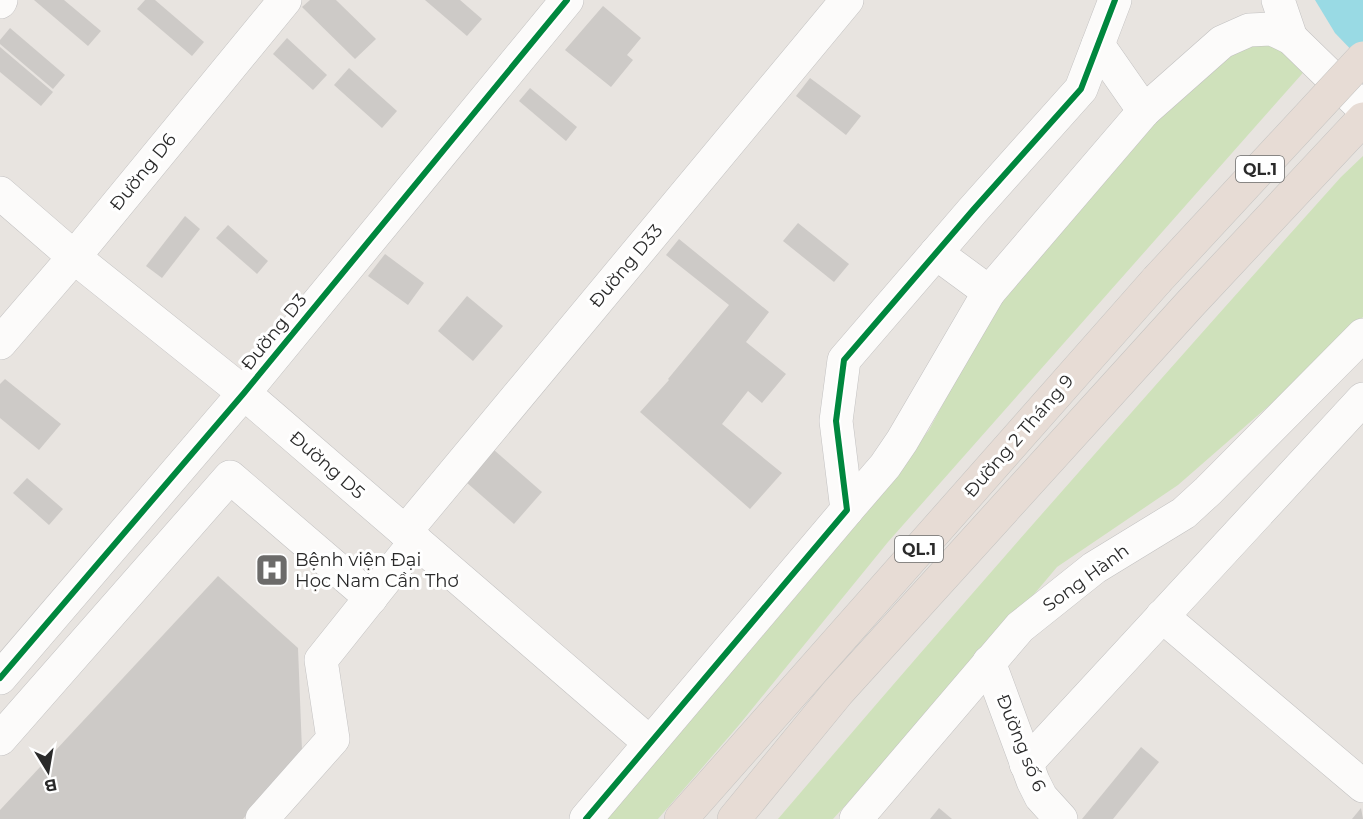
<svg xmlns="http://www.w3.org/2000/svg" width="1363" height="819" font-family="Montserrat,sans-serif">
  <rect width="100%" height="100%" fill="#e8e4e0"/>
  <g fill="#cfe1bb">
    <path d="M1256,38L1309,66L888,542L739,725L658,819H607L809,581L929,430L1006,286L1090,193L1200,75Z"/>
    <path d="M1363,156V317L1319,362L1178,485L1057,567L982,656L833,819H778C963,602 1151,389 1341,177Z"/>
  </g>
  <path fill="#99dae4" d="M1315,0H1363V62L1335,33Z"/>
  <g fill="#cdcac7">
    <path d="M34,0H64L101,31L88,46Z"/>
    <path d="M145,0H155L204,42L192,56L137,9Z"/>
    <path d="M310,0H336L376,39L355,59L302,7Z"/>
    <path d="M425,0H460L482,19L467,36Z"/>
    <path d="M603,6L641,38L627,55L633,60L611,87L565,50Z"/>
    <path d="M10,28L65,75L53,89L0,44V40Z"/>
    <path d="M287,38L327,75L313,90L273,54Z"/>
    <path d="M0,47L53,92L41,106L0,72Z"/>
    <path d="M349,68L397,111L382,128L334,85Z"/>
    <path d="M810,78L861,116L846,135L796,96Z"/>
    <path d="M530,88L577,127L566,141L519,101Z"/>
    <path d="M185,216L200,229L162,278L146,266Z"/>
    <path d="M798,223L849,264L834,282L783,241Z"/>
    <path d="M228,225L268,261L257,274L216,238Z"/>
    <path d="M679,239L769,312L746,342L786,374L762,403L748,391L722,424L782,473L750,509L640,412L669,380L668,379L729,305L666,255Z"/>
    <path d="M385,254L424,283L408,305L368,276Z"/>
    <path d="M467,296L503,326L473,361L438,331Z"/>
    <path d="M5,379L61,424L39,450L0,418V384Z"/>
    <path d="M494,450L542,492L514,524L466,482Z"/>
    <path d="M27,478L63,509L49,525L13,493Z"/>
    <path d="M218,576L298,648L302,751L243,819H0V810Z"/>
    <path d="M1141,747L1159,762L1113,819H1082Z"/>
    <path d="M939,808L952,819H930Z"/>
    <path d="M1361,808L1363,819H1352Z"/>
  </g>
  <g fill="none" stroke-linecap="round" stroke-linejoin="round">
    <g stroke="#c2c1c1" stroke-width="34">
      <g id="minor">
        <path d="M1278,0L1291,38"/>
        <path d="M0,2L1,0"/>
        <path d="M1098,45L1144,111"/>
        <path d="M0,193L74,257L244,393L650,743"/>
        <path d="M936,253L989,292"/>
        <path d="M0,343L74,257L285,0"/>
        <path d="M847,510L885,466L902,441L989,292L1144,111L1222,42L1249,30L1272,29L1291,38L1363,108"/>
        <path d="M405,532L847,0"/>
        <path d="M1162,616L1363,786"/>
        <path d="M989,662L1033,781L1041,797L1061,819"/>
        <path d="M0,678L244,393L567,0"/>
        <path d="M0,739L230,477L371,598"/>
        <path d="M1026,764L1363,399"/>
        <path d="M262,819L333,739L321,660L416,541"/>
        <path d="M586,819L847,510L836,421L844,360L973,210L1081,89L1115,0"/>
        <path d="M856,819L1020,627L1094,568L1184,513L1208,491L1363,335"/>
      </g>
    </g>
    <g stroke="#c4c3c1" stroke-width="34">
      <g id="highway">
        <path d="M681,819L1157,280"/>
        <path d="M734,819L838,692L1190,304L1363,119"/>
      </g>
    </g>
    <use href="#minor" stroke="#fcfbfa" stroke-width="33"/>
    <use href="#highway" stroke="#e7dcd5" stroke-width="33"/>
    <g stroke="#c4c3c1" stroke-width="34" stroke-linecap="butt">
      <path id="highway-bridge" d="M1157,280L1363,58"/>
    </g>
    <use href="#highway-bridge" stroke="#e7dcd5" stroke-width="33"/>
    <g stroke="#fff" stroke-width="10">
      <g id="cycleway">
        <path d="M0,678L244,393L567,0"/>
        <path d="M586,819L847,510L836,421L844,360L973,210L1081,89L1115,0"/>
      </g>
    </g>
    <use href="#cycleway" stroke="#00873e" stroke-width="6"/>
  </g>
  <defs>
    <g id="hospital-square" transform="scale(1.725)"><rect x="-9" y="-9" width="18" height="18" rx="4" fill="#6c6b6a" stroke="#fff"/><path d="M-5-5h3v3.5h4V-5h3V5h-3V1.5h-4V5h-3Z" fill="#fff"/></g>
  </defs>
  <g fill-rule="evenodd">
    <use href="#hospital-square" x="272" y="570"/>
  </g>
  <g text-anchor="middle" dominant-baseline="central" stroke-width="6" stroke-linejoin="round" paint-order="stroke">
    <g fill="#fff" stroke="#6a6a6a" stroke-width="1.5">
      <rect x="1236" y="156" width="48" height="26" rx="4.5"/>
      <rect x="895" y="536" width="48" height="26" rx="4.5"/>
    </g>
    <g font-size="16" font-weight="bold" fill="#2a2a2a">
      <text x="1260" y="169">QL.1</text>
      <text x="919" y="549">QL.1</text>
    </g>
    <g font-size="18" fill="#2a2a2a" stroke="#fff">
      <text transform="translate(143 172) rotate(-51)">Đường D6</text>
      <text transform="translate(626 266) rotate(-50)">Đường D33</text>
      <text transform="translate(274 332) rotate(-51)">Đường D3</text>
      <text transform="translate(1019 436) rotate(-49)">Đường 2 Tháng 9</text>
      <text transform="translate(327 465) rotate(41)">Đường D5</text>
      <text transform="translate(1086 578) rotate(-36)">Song Hành</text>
      <text transform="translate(1021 743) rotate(68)">Đường số 6</text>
    </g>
    <g font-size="18" fill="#2a2a2a" stroke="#fff" text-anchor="start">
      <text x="295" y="560">Bệnh viện Đại<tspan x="295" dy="21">Học Nam Cần Thơ</tspan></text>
    </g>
  </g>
  <g transform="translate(48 771) rotate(169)" stroke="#ffffff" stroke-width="4.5" paint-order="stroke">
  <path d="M0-4.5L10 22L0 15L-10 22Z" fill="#2a2a2a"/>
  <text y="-9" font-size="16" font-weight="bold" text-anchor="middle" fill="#2a2a2a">B</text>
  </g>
</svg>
